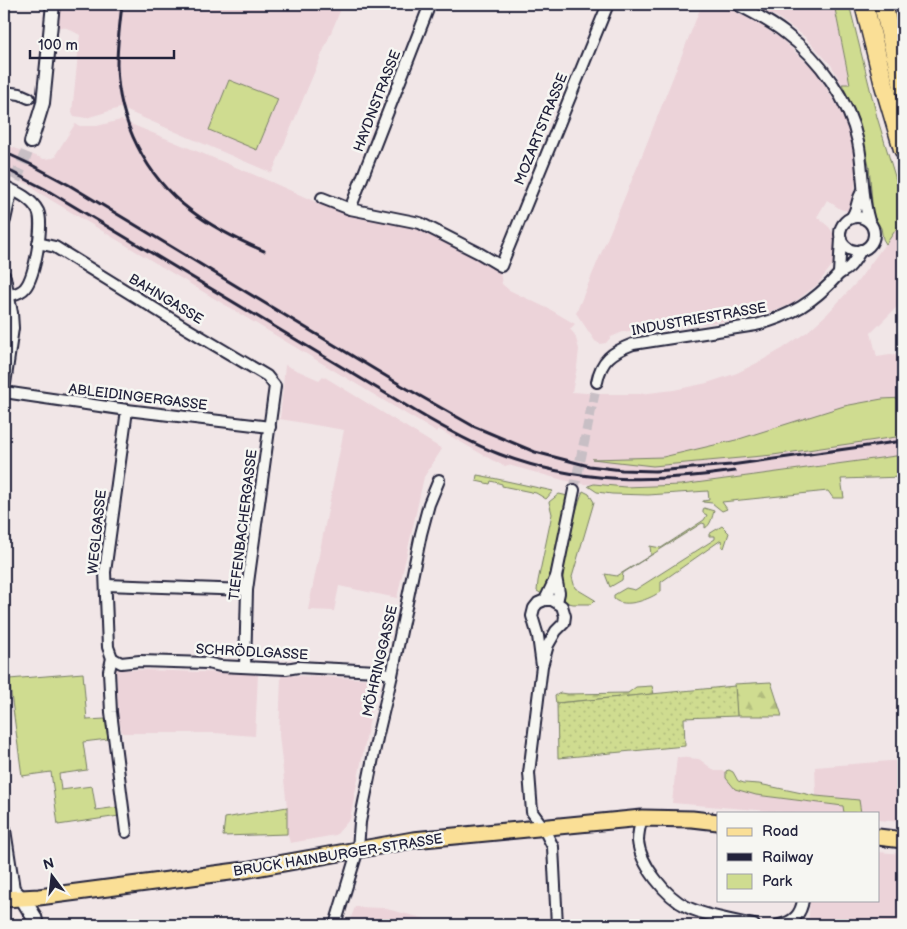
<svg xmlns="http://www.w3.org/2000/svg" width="907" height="929" font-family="'Balsamiq Sans',sans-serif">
  <defs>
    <pattern id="forest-firs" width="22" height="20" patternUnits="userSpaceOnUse" patternTransform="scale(1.25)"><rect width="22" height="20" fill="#cfdc90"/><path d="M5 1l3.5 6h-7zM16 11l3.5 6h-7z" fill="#b1bc7d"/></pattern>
    <pattern id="garden-dots" width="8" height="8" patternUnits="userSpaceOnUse" patternTransform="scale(1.25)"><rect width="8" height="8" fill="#cfdc90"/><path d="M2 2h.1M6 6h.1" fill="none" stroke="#b1bc7d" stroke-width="1.8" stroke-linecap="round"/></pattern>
  </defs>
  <rect width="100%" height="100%" fill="#f1e6e7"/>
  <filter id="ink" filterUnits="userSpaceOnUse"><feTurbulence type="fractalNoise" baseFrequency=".02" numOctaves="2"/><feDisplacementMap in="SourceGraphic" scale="10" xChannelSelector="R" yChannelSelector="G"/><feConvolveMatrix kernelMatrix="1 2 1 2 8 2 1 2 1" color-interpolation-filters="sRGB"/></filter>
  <g filter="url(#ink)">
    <g fill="#ecd3d9">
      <path d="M59,4H343L272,173L120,108L86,118L74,116L72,112L80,35L67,28L57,27Z"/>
      <path d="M702,4H721L762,26L780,38L816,71L839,109L849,131L854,157L856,180L852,206L847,211L840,209L827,200L817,217L829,227L833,233L836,250L833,264L818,284L792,304L777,310L748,318L677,327L667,325L623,332L611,337L606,343L600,344L595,341L576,313L639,163Z"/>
      <path d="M749,4H834L850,85L842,84L831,65L805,37L777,17Z"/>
      <path d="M121,120L269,181L327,207L364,218L376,219L415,226L447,240L499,267L502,284L509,290L551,310L575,324L570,329L575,335L579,349L577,367L572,392L601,394H640L674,390L707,383L737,373L759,362L782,349L807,332L827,314L858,281L903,219V301L871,333L877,357L903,353V455L681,485L659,487H625L583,484L563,480L508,465L505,466L492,460L438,429L436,432L36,191L32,186L4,174V144L44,159L53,158L57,156L56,154L75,124L80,126H97Z"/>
      <path d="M285,365L319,380L323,376L442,449L424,477L397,598L339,586L334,611L308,610L344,430L280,419Z"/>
      <path d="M116,669L258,674L255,736L215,733H122L119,722Z"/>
      <path d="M281,675L374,679L377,682L350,819L336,835L290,843L287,832V807L279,735Z"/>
      <path d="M677,757L699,759L715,771H726V777L756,795L843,806L844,813H793L672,803Z"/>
      <path d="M903,760V822L878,820V813H861L859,800L816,796L815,767Z"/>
      <path d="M878,852L903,854V925H808L810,900H878Z"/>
      <path d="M355,907L383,908L449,925H348Z"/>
    </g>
    <g fill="#cfdc90" stroke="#787f66">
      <path d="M834,4H849L877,117L903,203V219L886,244L883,239L881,228L873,215L869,165L859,122L842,84H850Z"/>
      <path d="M229,80L278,99L257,150L209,130Z"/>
      <path d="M903,398V436L773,455L653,466L592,459L663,457L736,440L844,406L882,399Z"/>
      <path d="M903,455V477L841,479L844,498H833L828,491L722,502L727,509L722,511L712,503L703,502V501L709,500L708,491L648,495L612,494L597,492L588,486L594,484L625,487L681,485Z"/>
      <path d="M477,475L483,476L553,491L546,499L536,493L502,486V484L491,481L490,484L476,481Z"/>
      <path d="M583,491L589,494L594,502L572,577L575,588L595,600L591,604H573L565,602C555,587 575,508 583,491Z"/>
      <path d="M559,494L568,496L547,589L542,594L537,591L538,581L552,514L549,502Z"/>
      <path d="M704,508L714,511C712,517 711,525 705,528V524L702,523L623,573L622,580L610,587L605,574L617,576L651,555L650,546L661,548L704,520L707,515L703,513V510Z"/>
      <path d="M722,526L729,533L724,548L722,547L721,540L661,582V591C651,599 625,609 614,599V595L626,588L635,590L715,539V536H709V534Z"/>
      <path d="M83,673L87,720L105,719L108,739L83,742L87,770L59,774L61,790L92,786L96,810L118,807L119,816L58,825L51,772L22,776L9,679Z"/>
      <path d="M729,770L733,772L738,781L744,783L759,784L816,796L859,800L861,813H844L843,806L756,795L735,789L726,778V771Z"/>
      <path d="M287,807V834L223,836L225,818Z"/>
    </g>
    <g fill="url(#forest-firs)" stroke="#787f66">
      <path d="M771,682L782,716H737L734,684Z"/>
      <path d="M652,686L654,694L556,703L555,696L560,693L568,694L628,693L636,687Z"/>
    </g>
    <path fill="url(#garden-dots)" stroke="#787f66" d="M735,686L737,716L684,718L685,746L558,758L557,703Z"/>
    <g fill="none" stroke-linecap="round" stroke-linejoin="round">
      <path stroke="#c8bfc5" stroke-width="10" stroke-dasharray="10 5" stroke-linecap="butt" d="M574,490L597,382"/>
      <path stroke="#c8bfc5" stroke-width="12" stroke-dasharray="12 6" stroke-linecap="butt" d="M9,197L31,142"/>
      <g stroke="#22223b" stroke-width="14">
        <g id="minor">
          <path d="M736,4C753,13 770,21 785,33C820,59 849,100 858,142C864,169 861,195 869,221"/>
          <path d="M4,92L20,94L29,98"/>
          <path d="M4,186C17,192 31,198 38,211C44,224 35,276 25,288C21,293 14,294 8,296"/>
          <path d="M322,198L350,209L420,223L479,253L501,266L608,4"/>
          <path d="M350,209L430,4"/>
          <circle cx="857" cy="234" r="17"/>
          <path d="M851,218C858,210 856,200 862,192"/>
          <path d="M38,243L55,247L186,328L267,376L275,386L247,590L245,667"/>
          <path d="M839,273L841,239"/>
          <path d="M597,382C601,360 612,352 633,344L756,325C791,316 814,302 838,275C841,272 844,271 847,269C853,265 857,256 861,250"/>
          <path d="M4,392L127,410L270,427"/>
          <path d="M556,577L559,593L557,602"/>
          <path d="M106,585L247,590"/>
          <path d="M545,600L556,577L574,490"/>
          <path d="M112,658L121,663L140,661L207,663L220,666L286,669L298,667L377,671L392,675"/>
          <path d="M112,658L108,647L105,572L127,410"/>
          <path d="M112,658L109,671L111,712L126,832"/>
          <path d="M542,666L538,636L532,616L534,608L538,603L545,600H552L562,606L565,616L564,623L556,631L548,645L542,666L529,773L532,812L543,827L553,847L557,925"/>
          <path d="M642,818C640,825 638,833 638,841C640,864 666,897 687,907C708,917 733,920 754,925"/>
          <path d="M335,925L358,849L360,822L377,738L392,675L421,534L429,504L439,480"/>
          <path d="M779,925C793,922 801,915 803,900"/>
        </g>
      </g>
      <g stroke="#22223b" stroke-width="16">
        <g id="tertiary">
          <path d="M31,142L43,103L53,4"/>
          <path d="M4,220L9,197"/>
          <path d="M4,277L11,313L12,328L4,384"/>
          <path d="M4,830L13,889L23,899"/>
        </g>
      </g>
      <g stroke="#22223b" stroke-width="18">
        <path id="secondary" d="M23,899L34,917L36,925"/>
      </g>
      <g stroke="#22223b" stroke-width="19">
        <g id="primary">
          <path d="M878,837L903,840"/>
          <path d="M4,899L39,897L245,870L413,840L642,818L692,819L718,822"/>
        </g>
      </g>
      <g stroke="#22223b" stroke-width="21">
        <g id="motorway">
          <path d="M864,4L884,85L903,149"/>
          <path d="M883,4L903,87"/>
        </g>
      </g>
      <use href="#minor" stroke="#f6f6f2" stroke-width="10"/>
      <use href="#tertiary" stroke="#f6f6f2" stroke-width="12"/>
      <use href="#secondary" stroke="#f6f6f2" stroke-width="14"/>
      <use href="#primary" stroke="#fadf96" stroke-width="15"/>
      <use href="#motorway" stroke="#fadf96" stroke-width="18"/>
      <g stroke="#22223b" stroke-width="3">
        <path d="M122,4C120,24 117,44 117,65C118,121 146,177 190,210C212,227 238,240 264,251"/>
        <path d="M4,152L30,164L69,185L399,384L473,426L535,452L589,466L622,470L655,471L731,465L903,441"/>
        <path d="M4,168L45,189L415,411C442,427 470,443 499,454C578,484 653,483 735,471"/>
      </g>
    </g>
  </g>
  <g text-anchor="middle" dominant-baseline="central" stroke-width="5" stroke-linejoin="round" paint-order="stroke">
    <g font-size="14" fill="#22223b" stroke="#f6f6f2">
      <text transform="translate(377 101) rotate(-69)">HAYDNSTRASSE</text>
      <text transform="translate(541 129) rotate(-68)">MOZARTSTRASSE</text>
      <text transform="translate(166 299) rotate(31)">BAHNGASSE</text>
      <text transform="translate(699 319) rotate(-10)">INDUSTRIESTRASSE</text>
      <text transform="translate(138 397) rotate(7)">ABLEIDINGERGASSE</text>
      <text transform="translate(243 525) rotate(-83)">TIEFENBACHERGASSE</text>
      <text transform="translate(97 532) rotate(-84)">WEGLGASSE</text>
      <text transform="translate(252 652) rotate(3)">SCHRÖDLGASSE</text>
      <text transform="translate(380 661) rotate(-77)">MÖHRINGGASSE</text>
      <text transform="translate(338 855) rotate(-9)">BRUCK HAINBURGER-STRASSE</text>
    </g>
  </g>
  <rect width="907" height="929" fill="none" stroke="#f6f6f2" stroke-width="20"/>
  <rect x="10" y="10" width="887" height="909" fill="none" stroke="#22223b" stroke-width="2" filter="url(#ink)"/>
  <rect x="717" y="812" width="162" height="90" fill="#f6f6f2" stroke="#a1a1a9"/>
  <rect x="727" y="828" width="25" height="8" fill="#fadf96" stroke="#a1a1a9"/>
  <text x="762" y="836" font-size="15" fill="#22223b">Road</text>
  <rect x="727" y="853" width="25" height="8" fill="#22223b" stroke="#a1a1a9"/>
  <text x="762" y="862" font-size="15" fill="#22223b">Railway</text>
  <rect x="727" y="874" width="25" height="15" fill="#cfdc90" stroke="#a1a1a9"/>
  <text x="762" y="886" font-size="15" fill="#22223b">Park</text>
  <g transform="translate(52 876) rotate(345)" stroke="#f6f6f2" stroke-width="4" paint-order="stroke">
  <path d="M0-4L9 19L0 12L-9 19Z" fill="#22223b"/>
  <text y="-8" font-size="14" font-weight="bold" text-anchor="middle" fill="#22223b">N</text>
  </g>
  <path d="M30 50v8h144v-8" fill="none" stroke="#22223b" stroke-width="2.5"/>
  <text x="38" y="50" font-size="15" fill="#22223b" stroke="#f6f6f2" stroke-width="4" paint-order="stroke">100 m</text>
</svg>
